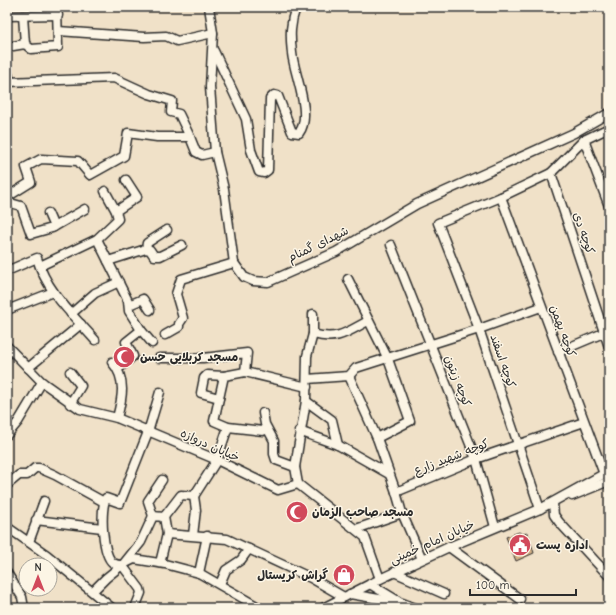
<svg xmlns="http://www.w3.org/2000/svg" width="616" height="615" font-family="'Comic Neue','Playpen Sans Arabic',sans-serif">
  <rect width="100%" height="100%" fill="#f0e1c8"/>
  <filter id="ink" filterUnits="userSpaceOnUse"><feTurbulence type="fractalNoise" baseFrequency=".025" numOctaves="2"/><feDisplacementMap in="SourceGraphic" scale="8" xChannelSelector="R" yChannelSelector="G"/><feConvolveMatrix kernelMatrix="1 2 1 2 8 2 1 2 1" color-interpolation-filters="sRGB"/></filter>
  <g filter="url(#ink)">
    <path fill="#d3b186" stroke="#2b2b2b" d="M519,532L522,534L528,533L534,553L516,561L506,537Z"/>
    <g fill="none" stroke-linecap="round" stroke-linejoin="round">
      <g stroke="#2b2b2b" stroke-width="11">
        <g id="minor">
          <path d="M209,7L213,33L210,87L215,152L224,189L234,263L244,277L253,281L268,282L336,252L417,204L574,133L609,113"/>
          <path d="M7,16L58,15"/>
          <path d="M23,16L25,44"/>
          <path d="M58,31L144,37L166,36L177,41L213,33"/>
          <path d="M7,47L25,44L31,49L58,47L57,7"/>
          <path d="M214,51L246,119L251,150L259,172L264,173L268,170L270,99L274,95L278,96L292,132L299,133C313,115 294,74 292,53C290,36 290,23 296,7"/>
          <path d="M7,71L10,81"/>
          <path d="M7,82L114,78L149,94L172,101L171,112L179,114L190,137"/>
          <path d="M584,140L609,206"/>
          <path d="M551,173L609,347"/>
          <path d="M105,191L116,211"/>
          <path d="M7,197L31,182L26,167L41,159L78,161L90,175L124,156L128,133L157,137H190L196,152L202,155L215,152"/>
          <path d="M501,197L604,474"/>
          <path d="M7,202L21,206L31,234L52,228L85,209"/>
          <path d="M48,213L54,227"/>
          <path d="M97,239L128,301L129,311L141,330L152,343"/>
          <path d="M391,245L476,459L495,527"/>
          <path d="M146,249L147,243L167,230"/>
          <path d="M108,261L146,249L150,250L154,256H160L182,245"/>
          <path d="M40,266L97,239L118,219L116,211L137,197L126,180"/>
          <path d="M7,271L37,258C46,291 73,315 95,340"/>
          <path d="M348,279L388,359L410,421L377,438"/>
          <path d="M129,305L143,299L150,310"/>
          <path d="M7,310L53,292"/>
          <path d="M71,314L95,293L119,282"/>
          <path d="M313,334C338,341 347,332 368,321"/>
          <path d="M165,335L179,327V324L183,318L176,294L181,279L234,263"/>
          <path d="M7,346L42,382L80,409L117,418L217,460L278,490L298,484L365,537L380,579"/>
          <path d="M558,352L608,331"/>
          <path d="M159,358H203L247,353L245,372"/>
          <path d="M112,362C127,379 122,399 117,418"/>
          <path d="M28,368L81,324"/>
          <path d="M118,369L133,356L126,342L141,330"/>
          <path d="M70,372L81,386L70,404"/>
          <path d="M349,376L377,438L396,492"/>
          <path d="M307,379L349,376L356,368L479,329L541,307"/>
          <path d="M219,398L201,393L204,378L207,375L224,376"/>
          <path d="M306,401L332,420L338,445"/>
          <path d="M263,413L265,424L274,441V454L276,460L295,467"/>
          <path d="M267,429L263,431L228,427L214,421L224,376L245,372L307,387"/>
          <path d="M299,431L338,445L389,474"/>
          <path d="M7,435L18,422L42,382"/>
          <path d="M298,484L295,467L306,401L307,356L313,334V314"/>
          <path d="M7,485L19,475H27L35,468H39L55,475L104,502"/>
          <path d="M572,496L609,481"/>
          <path d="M553,503L554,515L559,522L609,576"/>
          <path d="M540,509L479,329L438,223L501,197L551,173L584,140L609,128"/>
          <path d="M153,516L148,501L162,480"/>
          <path d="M36,520L102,528"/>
          <path d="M7,527L47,555L112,608"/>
          <path d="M356,529L402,513"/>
          <path d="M167,534L227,539L311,578L344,597"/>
          <path d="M193,535L196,510L194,496"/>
          <path d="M29,542L44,501"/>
          <path d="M449,547L520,599"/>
          <path d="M422,559L402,513L396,492L476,459L584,422"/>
          <path d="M125,562L141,542L153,516L164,517L181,495L194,496L217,460L228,427"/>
          <path d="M160,563L167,534L164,517"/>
          <path d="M122,565C119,565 115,564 113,563C102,555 100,509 106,498L120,503L148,432L160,392"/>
          <path d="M122,565L140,589L141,593L135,608"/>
          <path d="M394,572L444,594"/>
          <path d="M7,573L22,597L24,608"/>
          <path d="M199,573L207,536"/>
          <path d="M220,584L226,570L241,560L249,549"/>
          <path d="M370,584L398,601"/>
          <path d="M93,591L106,578L122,565L134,559L165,564L199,573L260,608"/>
          <path d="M350,594L402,603L415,608"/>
          <path d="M323,608L380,579L449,547L540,509L609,471"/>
        </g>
      </g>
      <use href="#minor" stroke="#fcf5e5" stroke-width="8"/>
    </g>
  </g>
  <defs>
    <g id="mosque-disc" transform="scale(1.15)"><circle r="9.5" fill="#d1495b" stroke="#fcf5e5"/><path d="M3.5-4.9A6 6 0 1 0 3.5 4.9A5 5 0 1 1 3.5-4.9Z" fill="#fff"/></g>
    <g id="civic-disc" transform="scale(1.15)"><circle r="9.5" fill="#d1495b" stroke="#fcf5e5"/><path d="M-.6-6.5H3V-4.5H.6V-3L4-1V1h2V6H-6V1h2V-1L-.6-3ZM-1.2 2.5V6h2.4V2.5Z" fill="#fff"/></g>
    <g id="shop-disc" transform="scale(1.15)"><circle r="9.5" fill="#d1495b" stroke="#fcf5e5"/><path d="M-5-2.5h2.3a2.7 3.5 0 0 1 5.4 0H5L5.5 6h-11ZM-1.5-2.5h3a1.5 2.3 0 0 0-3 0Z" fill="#fff"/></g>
  </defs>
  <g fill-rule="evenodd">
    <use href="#mosque-disc" x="124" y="357"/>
    <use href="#mosque-disc" x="297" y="512"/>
    <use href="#civic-disc" x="520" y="545"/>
    <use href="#shop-disc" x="344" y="575"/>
  </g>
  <g text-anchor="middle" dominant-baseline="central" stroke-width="3" stroke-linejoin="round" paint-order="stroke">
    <g font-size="12" fill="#2b2b2b" stroke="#fcf5e5">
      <text transform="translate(584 233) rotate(71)">کوچه دی</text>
      <text transform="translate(318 244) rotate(-26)">شهدای گمنام</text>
      <text transform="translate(563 331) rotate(70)">کوچه بهمن</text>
      <text transform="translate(503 361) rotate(71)">کوچه اسفند</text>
      <text transform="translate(458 381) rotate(69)">کوچه زیتون</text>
      <text transform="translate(210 445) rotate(24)">خیابان دروازه</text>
      <text transform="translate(451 457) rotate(-21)">کوچه شهید زارع</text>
      <text transform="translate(432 542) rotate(-24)">خیابان امام خمینی</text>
    </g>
    <g font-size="12" font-weight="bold" fill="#2b2b2b" stroke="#fcf5e5" text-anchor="start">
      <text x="140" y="357">مسجد کربلایی حسن</text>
      <text x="312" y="512">مسجد صاحب الزمان</text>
      <text x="536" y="545">اداره پست</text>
      <text x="328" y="575" text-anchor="end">گراش کریستال</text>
    </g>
  </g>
  <rect width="616" height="615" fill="none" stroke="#fcf5e5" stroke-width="24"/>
  <rect x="12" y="12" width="592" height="591" fill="none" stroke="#2b2b2b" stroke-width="1.5" filter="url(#ink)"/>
  <g transform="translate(38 577)"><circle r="19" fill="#fcf5e5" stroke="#a8a49b"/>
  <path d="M0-3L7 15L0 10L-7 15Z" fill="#d1495b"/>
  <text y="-6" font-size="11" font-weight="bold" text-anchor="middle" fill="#2b2b2b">N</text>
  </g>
  <path d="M470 589v6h106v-6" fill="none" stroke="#2b2b2b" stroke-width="2"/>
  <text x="476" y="589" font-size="12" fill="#2b2b2b" stroke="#fcf5e5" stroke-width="3" paint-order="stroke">100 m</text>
</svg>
